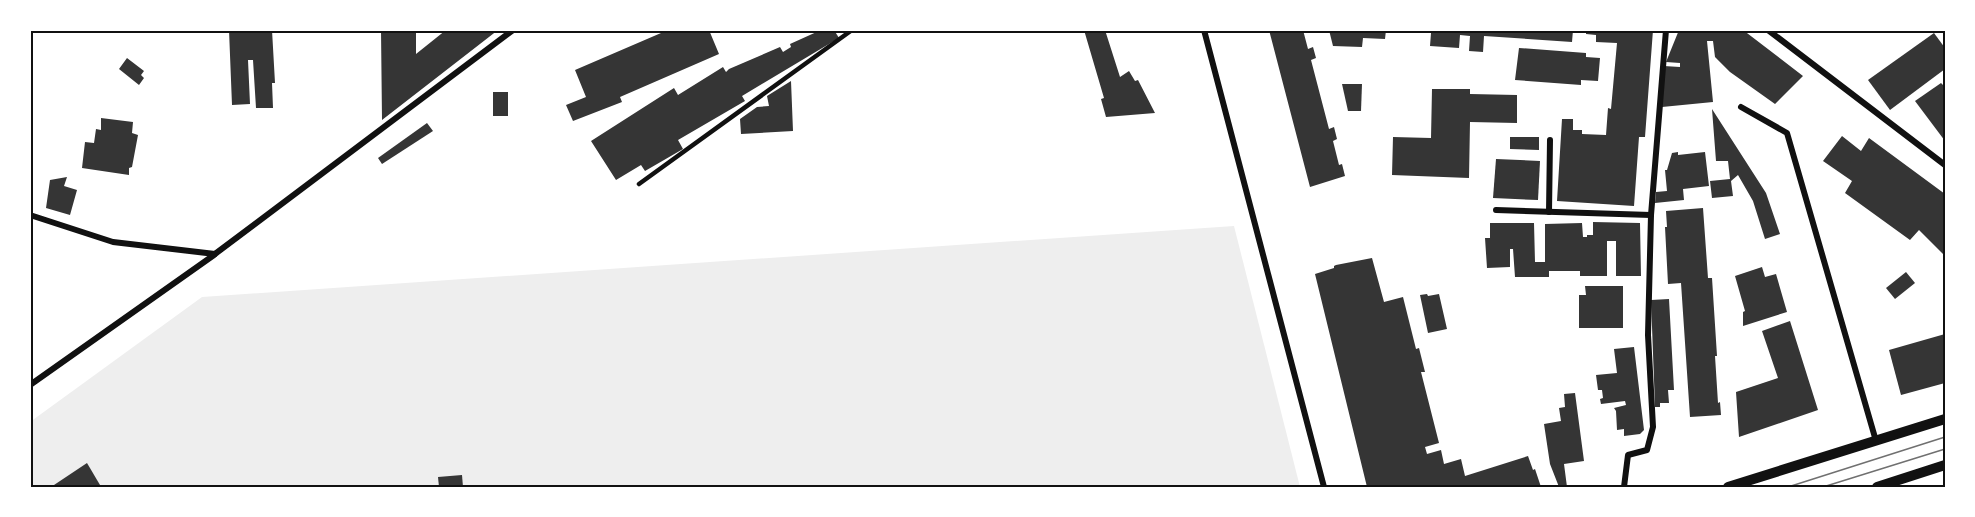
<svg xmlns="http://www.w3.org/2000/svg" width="1975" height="517" font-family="'Golos Text',sans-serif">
  <rect width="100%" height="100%" fill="#fff"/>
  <path fill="#eee" d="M1234,226L1300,487H30V422L202,297Z"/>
  <g fill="#353535">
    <path d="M229,30H272L275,83H272L273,108H256L253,60H248L250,104L232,105Z"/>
    <path d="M381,30H416V54L446,30H498L382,120Z"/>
    <path d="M668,30H709L719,54L620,97L622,102L573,121L566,105L586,97L575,70Z"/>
    <path d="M821,30H834L839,38L742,96L745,101L678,140L683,149L645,171L641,165L616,180L591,141L674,88L678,95L723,67L726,72L729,69L780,47L783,52L791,47L790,44Z"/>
    <path d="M1084,30H1105L1120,77L1129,71L1135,81L1138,80L1155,113L1106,117L1101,99L1104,98Z"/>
    <path d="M1269,30H1303L1308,49L1313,47L1316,58L1311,60L1329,129L1334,127L1337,139L1333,141L1339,165L1342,164L1345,176L1310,187Z"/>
    <path d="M1329,30H1386L1385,39L1363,38L1362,47L1333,46Z"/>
    <path d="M1409,30H1573L1572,42L1484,36L1483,52L1469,51L1470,36L1460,35L1459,48L1430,46L1431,33L1409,32Z"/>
    <path d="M1586,30H1653L1645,137H1639L1634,206L1557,201L1562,119H1573V130H1582V134L1606,135L1608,108L1611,109L1617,43L1596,42V35L1586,34Z"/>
    <path d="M1679,30H1743L1803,76L1775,104L1730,72L1715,57L1713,41H1707L1713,102L1662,107L1664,66L1680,67V63L1666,62Z"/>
    <path d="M1934,33L1945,48V69L1890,110L1868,80Z"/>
    <path d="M1519,48L1586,53V57L1600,58L1598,81L1581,80V85L1515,80Z"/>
    <path d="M127,58L144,71L141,75L144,78L139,85L119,69Z"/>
    <path d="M791,81L793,131L741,134L740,119L757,107L769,106L767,96Z"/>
    <path d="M1941,83L1945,87V141L1915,101Z"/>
    <path d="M1342,84H1362L1361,111H1348Z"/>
    <path d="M1432,89H1470V94L1517,95V123L1470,122L1469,178L1392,175L1393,137L1431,138Z"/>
    <rect x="493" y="92" width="15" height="24"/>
    <path d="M1712,109L1766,193L1780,234L1765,239L1753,201L1738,175L1731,181L1733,196L1712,198L1710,181L1730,179L1728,161H1716Z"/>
    <path d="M101,118L133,122L132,133L138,135L132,167L129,168V175L82,168L85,142L94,143L96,129L101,130Z"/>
    <path d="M427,123L433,131L382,164L378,158Z"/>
    <path d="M1842,136L1861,151L1869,138L1945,194V256L1919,230L1910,240L1845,193L1852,181L1823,161Z"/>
    <path d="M1510,137H1539V150L1510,149Z"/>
    <path d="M1678,152V155L1705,152L1709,186L1683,189L1684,200L1655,203L1656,192L1667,191L1665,170H1667L1672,153Z"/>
    <path d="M1496,159L1540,161L1538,200L1493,198Z"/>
    <path d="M67,177L64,186L77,190L70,215L46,208L50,180Z"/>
    <path d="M1703,208L1708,278H1712L1717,356H1715L1718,403L1720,402L1721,415L1690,417L1681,283L1668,284L1665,227H1667L1666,211Z"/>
    <path d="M1593,222L1640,223L1641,276H1616V241H1607V276H1580V271H1549V277H1515L1513,249H1510V267L1487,268L1485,238H1490V223H1534L1535,262H1545V224L1582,223L1583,237H1587V235H1593Z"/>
    <path d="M1372,258L1384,302L1403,297L1416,349L1419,348L1425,372H1421L1439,443L1425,447L1427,454L1441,450L1444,464L1461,459L1465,476L1528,456L1533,470L1535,469L1541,487H1367L1315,274L1334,268V266L1336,265Z"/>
    <path d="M1762,267L1765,277L1776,274L1787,312L1743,326V312L1745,311L1735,276Z"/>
    <path d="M1906,272L1915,283L1895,299L1886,288Z"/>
    <path d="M1585,286H1623V328H1579V295H1586Z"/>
    <path d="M1427,294L1428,296L1439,294L1447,329L1428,333L1420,295Z"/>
    <path d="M1669,299L1674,390H1668L1669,403H1660V407H1655L1651,300Z"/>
    <path d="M1790,321L1818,410L1739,437L1736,392L1778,378L1762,331Z"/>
    <path d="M1945,334V383L1901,395L1889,350Z"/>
    <path d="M1634,347L1644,430L1640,434L1624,436V429L1617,430L1616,411L1614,408L1626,405L1625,401L1601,404L1600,399L1603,398L1602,390H1598L1596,375L1617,373L1614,349Z"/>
    <path d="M1575,393L1584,461L1564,464L1567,487H1559L1550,464L1544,424L1561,421L1559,408L1565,407L1564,394Z"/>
    <path d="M87,463L100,485L97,487H51Z"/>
    <path d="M462,475L463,487H439L438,477Z"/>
  </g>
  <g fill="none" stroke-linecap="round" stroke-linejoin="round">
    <path stroke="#111" stroke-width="4.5" d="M639,184L852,30"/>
    <g stroke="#111" stroke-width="6">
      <path d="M1204,30L1324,487"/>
      <path d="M1768,30L1945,165"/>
      <path d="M1741,107L1787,133L1876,441"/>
      <path d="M1496,210L1651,215"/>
      <path d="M1549,212L1550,140"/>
      <path d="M30,215L113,242L215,254L513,30"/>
      <path d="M30,385L214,255"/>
      <path d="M1624,487L1628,455L1647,450L1653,427L1648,335L1651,215L1666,30"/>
    </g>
    <g stroke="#111" stroke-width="10">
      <path d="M1728,487L1945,419"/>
      <path d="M1877,487L1945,465"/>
    </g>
    <g stroke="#707070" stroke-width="1.5">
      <path d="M1788,487L1945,437"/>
      <path d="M1823,487L1945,449"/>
    </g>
  </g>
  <rect width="1975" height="517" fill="none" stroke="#ffffff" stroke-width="63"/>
  <rect x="32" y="32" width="1912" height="454" fill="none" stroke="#111" stroke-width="2"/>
</svg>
